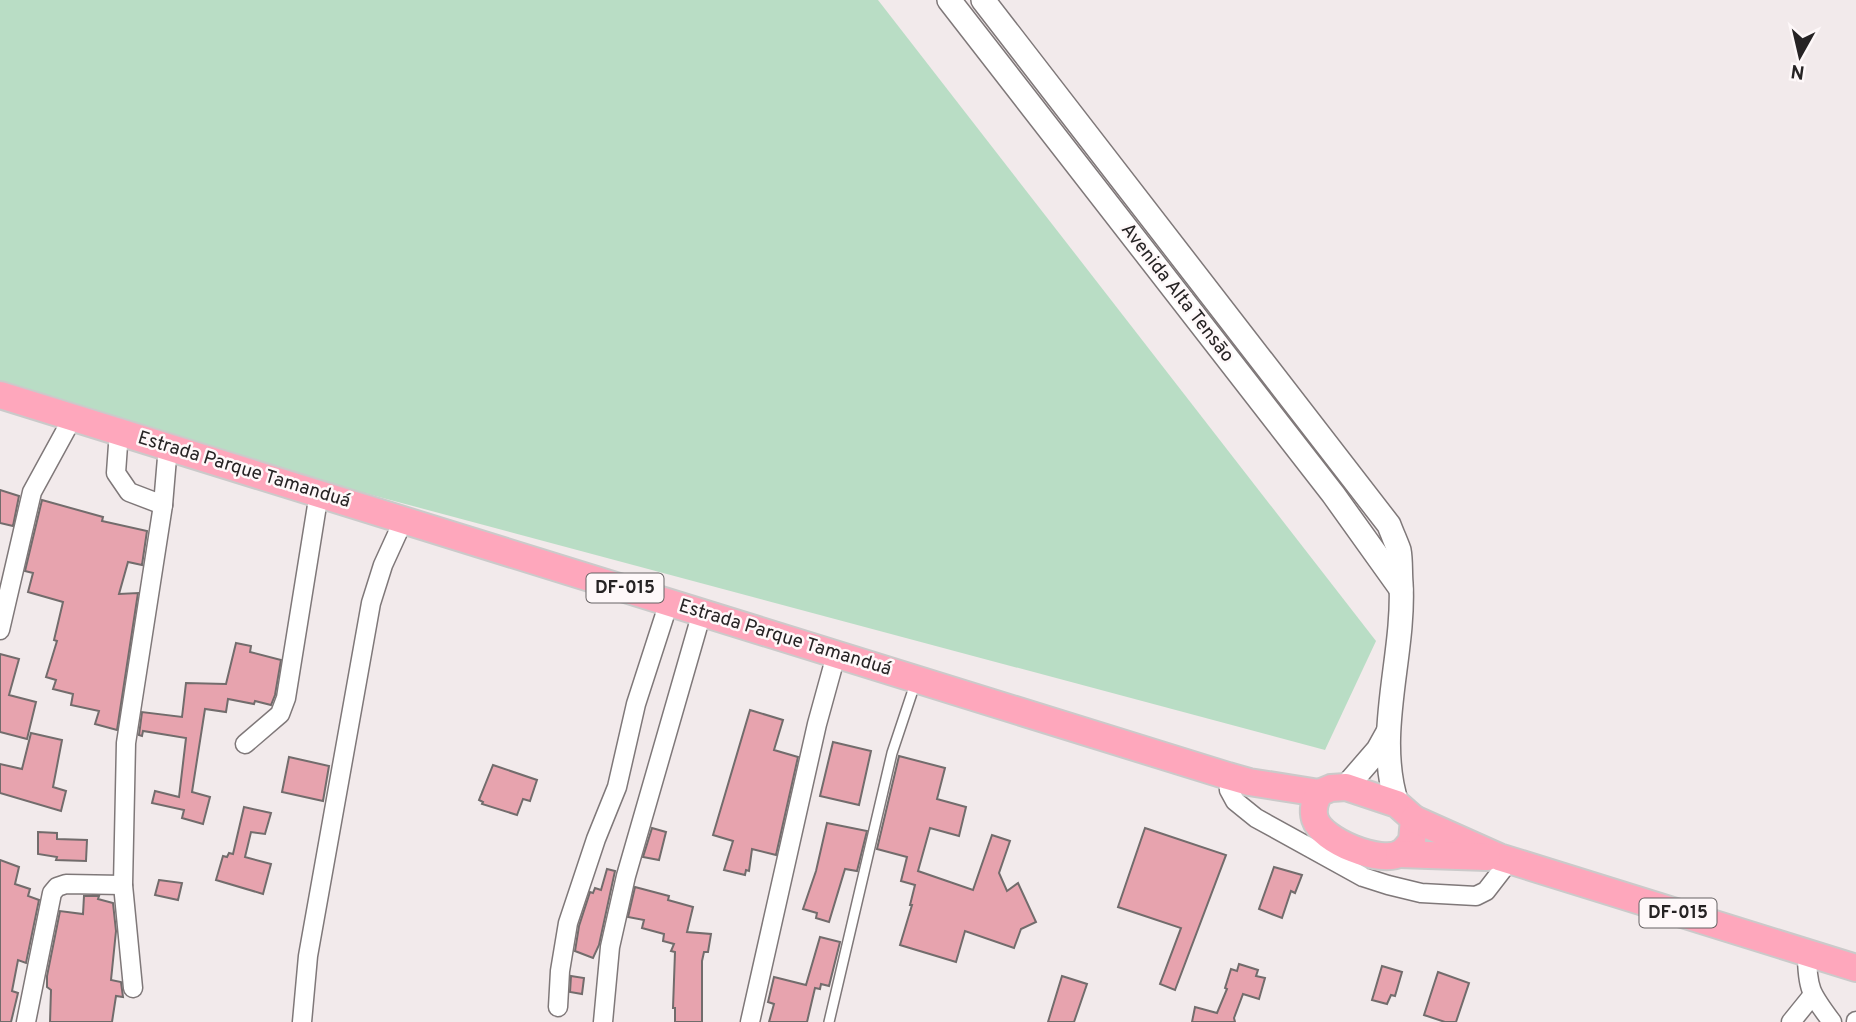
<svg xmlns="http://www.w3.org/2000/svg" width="1856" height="1022" font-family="Overpass,sans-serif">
  <rect width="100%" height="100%" fill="#f2eaeb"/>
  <path fill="#b9ddc5" d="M0,0H878L1376,641L1325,750L353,490L0,382Z"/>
  <g fill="#e7a3ae" stroke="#726c6c" stroke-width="2">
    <path d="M0,490L19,496L13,526L0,523Z"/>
    <path d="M42,500L103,517L102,521L147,531L142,565L128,562L119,594L138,593L117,730L95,724L99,711L71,705L73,694L53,689L56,680L46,677L57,641L54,640L63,602L28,592L33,573L25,571Z"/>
    <path d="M236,643L251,646L250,652L281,660L275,695L271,705L255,701L254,704L228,699L226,712L205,709L192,792L210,797L203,824L182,818L184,810L152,803L155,791L179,797L186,738L143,731L142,736L139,735L142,712L182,717L186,683L226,684Z"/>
    <path d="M0,654L19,659L9,695L36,702L27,739L0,732Z"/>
    <path d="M750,710L783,720L774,750L798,757L776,855L752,849L749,871L746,870L745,875L724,870L733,841L713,835Z"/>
    <path d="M31,733L62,740L53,787L66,791L61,811L0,793V764L22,769Z"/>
    <path d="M833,742L871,751L859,805L820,796Z"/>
    <path d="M899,756L945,768L937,799L966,807L959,836L930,828L918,871L973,890L992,835L1010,841L999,873L1007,891L1018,883L1036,922L1021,929L1014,948L965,931L956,962L900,945L912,905H910L915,885L901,881L907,857L877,849Z"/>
    <path d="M289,757L329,766L323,801L282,792Z"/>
    <path d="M493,765L537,780L530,801L523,799L517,815L482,804L483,802L479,800Z"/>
    <path d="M244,807L271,813L265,834L251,832L245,857L271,864L263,894L216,880L223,856L227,857L229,853L233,854Z"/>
    <path d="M827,823L867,831L857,871L845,869L829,922L816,918L817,913L803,909L816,871Z"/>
    <path d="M652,828L666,832L659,860L643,857Z"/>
    <path d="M1145,828L1226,855L1175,990L1160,984L1181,928L1118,907Z"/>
    <path d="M38,832L57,833V839L87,840L86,861L56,860L57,857L38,854Z"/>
    <path d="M0,860L19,867L15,884L30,889L28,896L39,900L26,963L18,960L12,991L18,993L11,1022H0Z"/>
    <path d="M1274,867L1302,875L1295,893L1291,891L1282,918L1259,909Z"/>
    <path d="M607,869L615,871L599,945L593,958L575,951L579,926L590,892L593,893L595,888L601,890Z"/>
    <path d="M159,880L182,883L178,900L155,895Z"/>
    <path d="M635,887L669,896L668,900L693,907L687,932L711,934L708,952H704L702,961V1022H675V1008H673L675,952L671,951L674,944L663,941L664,934L642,928L644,920L628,917Z"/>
    <path d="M84,896H99L98,899L113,903L116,931L111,980L121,982L123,997L116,996L112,1022H50L51,990L47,987V976L60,911L83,914Z"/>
    <path d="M820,937L840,942L829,986L821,984L820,989L815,988L807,1022H769L774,1004L768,1002L774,977L806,985Z"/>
    <path d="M1239,964L1258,970L1256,976L1265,978L1259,999L1243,994L1234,1018L1235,1022H1192L1195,1007L1217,1013L1227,989L1225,988L1231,969L1237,971Z"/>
    <path d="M1382,966L1402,972L1395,996L1391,995L1387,1004L1372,1000Z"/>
    <path d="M1438,972L1469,983L1456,1022H1445L1424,1015Z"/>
    <path d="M571,976L584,978L582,994L570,992Z"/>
    <path d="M1062,976L1087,984L1074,1022H1048Z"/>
  </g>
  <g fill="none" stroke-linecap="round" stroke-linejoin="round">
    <g stroke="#7f7879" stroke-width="12">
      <path id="lane" d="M829,1022L892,753L916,681"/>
    </g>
    <g stroke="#7f7879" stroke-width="21">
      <g id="street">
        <path d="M119,431L116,473L129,492L163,505"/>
        <path d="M0,630L32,492L73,417"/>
        <path d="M245,744L280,714L286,698L319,493"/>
        <path d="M1228,776L1229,790L1235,801L1256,818L1363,877L1388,885L1421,893L1476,896L1486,891L1510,860"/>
        <path d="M1807,953C1807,989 1811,994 1832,1022"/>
        <path d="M133,988L123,885L126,743L163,505L168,446"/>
        <path d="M558,1007L560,971L568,923L596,839L617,787L636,704L669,602"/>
        <path d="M26,1022L52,893L57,887L66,884L123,885"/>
        <path d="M302,1022L308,956L371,603L383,565L404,519"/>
        <path d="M603,1022L610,947L626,876L702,612"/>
        <path d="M750,1022L817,724L836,655"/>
        <path d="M1791,1022L1812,996"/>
        <path d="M1856,1022V1021"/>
      </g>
    </g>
    <g stroke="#7f7879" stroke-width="26">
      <g id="secondary">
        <path d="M949,0L1333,494L1401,589"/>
        <path d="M983,0L1389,525C1392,533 1396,542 1399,550C1401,560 1400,572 1401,583C1405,656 1374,733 1397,804"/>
        <path d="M1346,787L1378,750L1388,732"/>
      </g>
    </g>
    <g stroke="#cbcaca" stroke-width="30">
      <g id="primary">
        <path d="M0,395L1228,776L1249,782L1319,793"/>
        <path d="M1346,787L1397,804L1414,819L1412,841C1409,845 1405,850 1401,853C1381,865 1322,841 1315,819C1312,809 1315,802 1319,793L1331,788Z"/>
        <path d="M1414,819L1499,857L1856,968"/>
        <path d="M1399,854L1487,857"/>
      </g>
    </g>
    <use href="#lane" stroke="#fff" stroke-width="9"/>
    <use href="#street" stroke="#fff" stroke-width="18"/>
    <use href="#secondary" stroke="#fff" stroke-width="23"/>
    <use href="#primary" stroke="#fea7bc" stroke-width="26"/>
  </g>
  <g text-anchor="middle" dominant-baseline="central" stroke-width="5" stroke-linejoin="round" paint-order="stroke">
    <g fill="#fef8f9" stroke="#676364" stroke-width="2">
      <rect x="586.5" y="573.5" width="77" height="29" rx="5"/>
      <rect x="1639.5" y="898.5" width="77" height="29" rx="5"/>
    </g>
    <g font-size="18" font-weight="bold" fill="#262324">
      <text x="625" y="588">DF-015</text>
      <text x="1678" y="913">DF-015</text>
    </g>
    <g font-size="19" fill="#262324" stroke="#fef8f9">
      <text transform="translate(1177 293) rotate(52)">Avenida Alta Tensāo</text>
      <text transform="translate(244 470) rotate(17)">Estrada Parque Tamanduá</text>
      <text transform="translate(785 638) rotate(17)">Estrada Parque Tamanduá</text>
    </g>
  </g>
  <g transform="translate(1800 56) rotate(188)" stroke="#fef8f9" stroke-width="5" paint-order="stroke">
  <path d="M0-5L12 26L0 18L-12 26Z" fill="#262324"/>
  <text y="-10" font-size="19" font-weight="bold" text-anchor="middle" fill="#262324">N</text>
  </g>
</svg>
